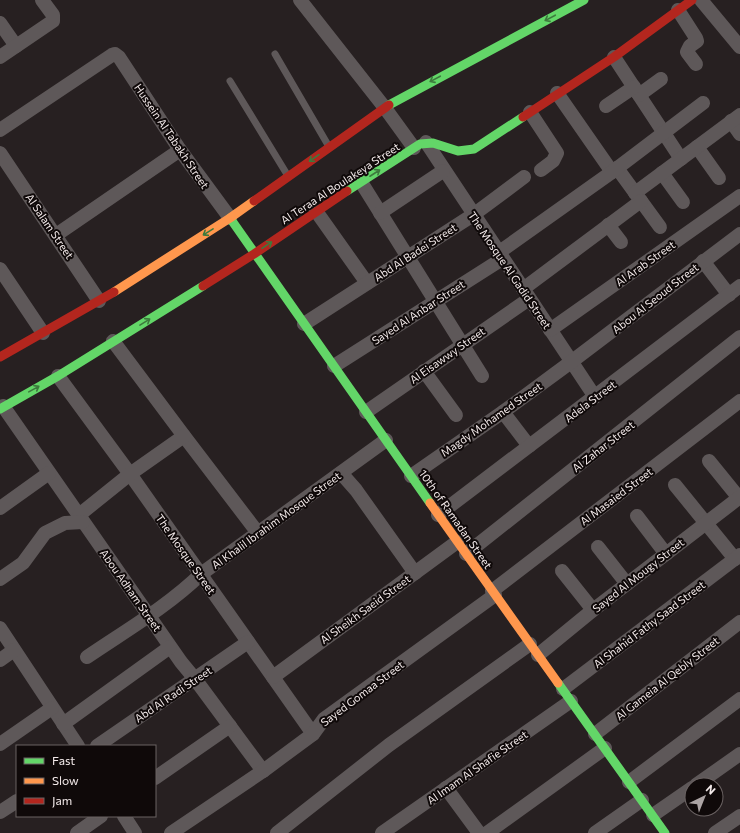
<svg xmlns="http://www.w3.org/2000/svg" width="740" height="833" font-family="Commissioner,sans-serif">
  <rect width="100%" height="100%" fill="#272021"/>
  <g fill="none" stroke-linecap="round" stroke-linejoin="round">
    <g stroke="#5e5859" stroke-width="7">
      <path d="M275,54L328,145"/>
      <path d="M230,81L288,176"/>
    </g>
    <g stroke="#5e5859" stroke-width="14">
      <path d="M300,0L385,108L414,148"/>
      <path d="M701,0L740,47"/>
      <path d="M678,10L696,38L697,41L690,46L687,52L696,64"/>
      <path d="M0,23L16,46"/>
      <path d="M0,57L53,21V15L42,0"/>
      <path d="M614,57L681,159"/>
      <path d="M557,93L612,172"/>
      <path d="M639,95L661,79"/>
      <path d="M606,106L634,87"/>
      <path d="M530,112L557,153L553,161L541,170"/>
      <path d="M731,121L740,134"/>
      <path d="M0,130L112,55L115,54L119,57L180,150L230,218"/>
      <path d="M426,142L595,397"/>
      <path d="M697,147L719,178"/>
      <path d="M0,153L99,301"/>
      <path d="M617,168L660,227"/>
      <path d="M662,173L683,202"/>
      <path d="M361,182L482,376"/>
      <path d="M635,193L740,115"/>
      <path d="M316,211L367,283"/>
      <path d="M380,213L443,171"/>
      <path d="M608,225L621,242"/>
      <path d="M56,235L180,150"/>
      <path d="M498,253L612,172L703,103"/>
      <path d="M703,261L729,295"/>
      <path d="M0,269L43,333"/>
      <path d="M523,289L641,201"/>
      <path d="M304,324L473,215L524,177"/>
      <path d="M550,330L740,196"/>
      <path d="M113,341L184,436L258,533"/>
      <path d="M334,366L502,259"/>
      <path d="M424,371L456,415"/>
      <path d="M58,376L130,474L313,734"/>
      <path d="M3,406L181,662L195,679L263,771"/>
      <path d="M366,412L529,299"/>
      <path d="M503,412L529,446"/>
      <path d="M709,461L739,498"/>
      <path d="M341,473L356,490L415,573"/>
      <path d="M411,476L503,412L571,362L740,234"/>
      <path d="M675,485L735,559"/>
      <path d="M0,508L49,473"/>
      <path d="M79,515L130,474L184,436"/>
      <path d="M438,515L740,286"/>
      <path d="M637,516L666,554"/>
      <path d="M598,547L627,584"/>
      <path d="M466,554L740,337"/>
      <path d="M562,571L593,610"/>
      <path d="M0,579L23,563L45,533L65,523L83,522"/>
      <path d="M492,591L740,401"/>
      <path d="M0,628L78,746"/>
      <path d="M538,655L593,610L740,497"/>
      <path d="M87,657C125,631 167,607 201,574L386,440"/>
      <path d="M0,660L14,650"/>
      <path d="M273,677L457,542"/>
      <path d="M563,689L740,555"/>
      <path d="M63,724L170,647"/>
      <path d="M595,734L740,622"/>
      <path d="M0,744L52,708"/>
      <path d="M97,746L248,642"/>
      <path d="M155,778L230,726"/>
      <path d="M629,782L740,699"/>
      <path d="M696,785L740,754"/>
      <path d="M446,788L479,833"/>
      <path d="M0,812L17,801"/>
      <path d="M653,815L692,788"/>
      <path d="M124,816L135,833"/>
      <path d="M77,833L101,816"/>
      <path d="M171,833L263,771L313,734L324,719L495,595"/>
      <path d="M277,833L389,745L530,644"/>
      <path d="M382,833L571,701"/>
      <path d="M487,833L605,748"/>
      <path d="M595,833L642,800"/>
      <path d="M715,833L740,816"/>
    </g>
    <g stroke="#63d668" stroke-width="9">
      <path d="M389,105L584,0"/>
      <path d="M347,191L420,144L433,143L458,151L474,149L523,117"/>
      <path d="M230,218L430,503"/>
      <path d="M0,409L58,376L203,286"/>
      <path d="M558,683L665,833"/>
    </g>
    <g stroke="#ff974d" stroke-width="9">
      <path d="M114,292L230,218L254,201"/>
      <path d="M430,503L558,683"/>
    </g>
    <g stroke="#b3261e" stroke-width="9">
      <path d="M523,117L614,57L692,0"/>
      <path d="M254,201L389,105"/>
      <path d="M203,286L254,254L347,191"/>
      <path d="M0,357L114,292"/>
    </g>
  </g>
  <defs><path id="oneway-shaft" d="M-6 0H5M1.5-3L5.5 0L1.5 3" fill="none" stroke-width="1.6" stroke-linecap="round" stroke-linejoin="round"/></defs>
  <g stroke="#3d7a3d">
    <use href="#oneway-shaft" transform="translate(550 18) rotate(152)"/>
    <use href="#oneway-shaft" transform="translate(435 79) rotate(152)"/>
    <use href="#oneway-shaft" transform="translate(314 158) rotate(145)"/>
    <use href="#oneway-shaft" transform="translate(375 173) rotate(-33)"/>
    <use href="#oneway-shaft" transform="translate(208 232) rotate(148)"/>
    <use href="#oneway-shaft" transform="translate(267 245) rotate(-34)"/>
    <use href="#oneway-shaft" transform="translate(145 322) rotate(-32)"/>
    <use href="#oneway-shaft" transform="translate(34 389) rotate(-29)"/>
  </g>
  <g text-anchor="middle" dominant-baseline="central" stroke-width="4" stroke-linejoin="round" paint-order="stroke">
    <g font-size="11" fill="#f4ebeb" stroke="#0f0909">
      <text transform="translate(172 136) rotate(56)">Hussein Al Tabakh Street</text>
      <text transform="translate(340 183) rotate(-33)">Al Teraa Al Boulakeya Street</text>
      <text transform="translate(50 226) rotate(56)">Al Salam Street</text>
      <text transform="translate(415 252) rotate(-33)">Abd Al Badei Street</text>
      <text transform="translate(645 263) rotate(-35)">Al Arab Street</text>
      <text transform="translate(510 270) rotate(56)">The Mosque Al Gadid Street</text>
      <text transform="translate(655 298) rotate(-38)">Abou Al Seoud Street</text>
      <text transform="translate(418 312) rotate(-33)">Sayed Al Anbar Street</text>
      <text transform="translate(447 355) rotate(-35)">Al Eisawwy Street</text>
      <text transform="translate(590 401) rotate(-37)">Adela Street</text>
      <text transform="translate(491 419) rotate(-35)">Magdy Mohamed Street</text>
      <text transform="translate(603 446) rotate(-38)">Al Zahar Street</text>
      <text transform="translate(616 496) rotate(-37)">Al Masaied Street</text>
      <text transform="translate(456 519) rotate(55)">10th of Ramadan Street</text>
      <text transform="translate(276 520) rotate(-36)">Al Khalil Ibrahim Mosque Street</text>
      <text transform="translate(186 554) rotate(55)">The Mosque Street</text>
      <text transform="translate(638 575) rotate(-38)">Sayed Al Mougy Street</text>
      <text transform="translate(131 590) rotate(55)">Abou Adham Street</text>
      <text transform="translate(365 609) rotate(-36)">Al Sheikh Saeid Street</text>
      <text transform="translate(649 624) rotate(-37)">Al Shahid Fathy Saad Street</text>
      <text transform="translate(667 678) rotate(-38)">Al Gameia Al Qebly Street</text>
      <text transform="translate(362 693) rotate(-37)">Sayed Gomaa Street</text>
      <text transform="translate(173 694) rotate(-34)">Abd Al Radi Street</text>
      <text transform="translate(477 767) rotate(-35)">Al Imam Al Shafie Street</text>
    </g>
  </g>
  <rect x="16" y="745" width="140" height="72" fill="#0f0909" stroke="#6b6363"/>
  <rect x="24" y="758" width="20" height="6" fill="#63d668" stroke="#6b6363"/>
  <text x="52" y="765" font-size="12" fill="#f4ebeb">Fast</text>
  <rect x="24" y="778" width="20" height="6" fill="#ff974d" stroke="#6b6363"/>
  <text x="52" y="785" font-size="12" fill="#f4ebeb">Slow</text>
  <rect x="24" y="798" width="20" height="6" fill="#b3261e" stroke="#6b6363"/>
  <text x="52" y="805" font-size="12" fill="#f4ebeb">Jam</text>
  <g transform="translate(704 797) rotate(43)"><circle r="19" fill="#0f0909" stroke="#6b6363"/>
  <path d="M0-3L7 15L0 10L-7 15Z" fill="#aca4a4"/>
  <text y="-6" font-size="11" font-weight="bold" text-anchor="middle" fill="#f4ebeb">N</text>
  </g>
</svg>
